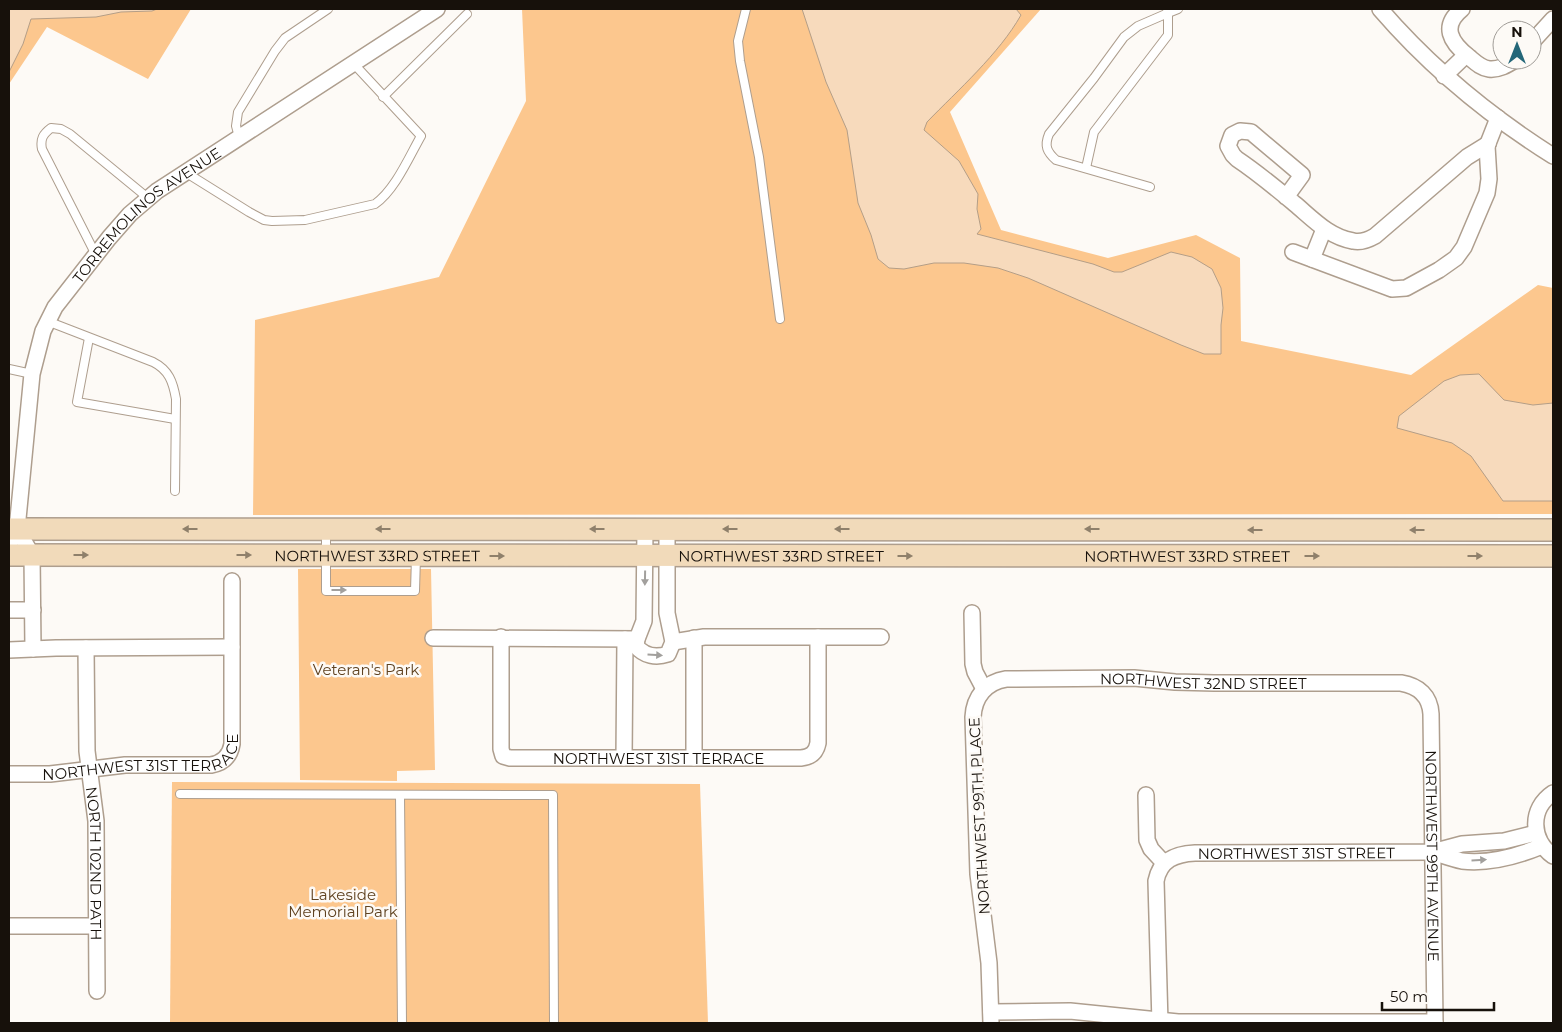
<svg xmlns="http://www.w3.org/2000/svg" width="1562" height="1032" font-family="Montserrat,sans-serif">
  <rect width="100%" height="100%" fill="#fdfaf6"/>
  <g fill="#fcc78e">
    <path d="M9,9H191L148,79L47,27L9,84Z"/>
    <path d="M522,9H1041L950,112L1001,230L1108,258L1196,235L1240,258L1241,341L1411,375L1538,285L1553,288V514L253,515L255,320L439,277L526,101Z"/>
    <path d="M298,569H431L435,770L397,771V781L300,780Z"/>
    <path d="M172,782L700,784L708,1023H170Z"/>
  </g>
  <g fill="#f7dabc" stroke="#b49e87">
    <path d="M9,9H157L152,11L121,12L96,17L31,19L23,44L9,72Z"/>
    <path d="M802,9H1016L1021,15C999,54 958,90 927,122L924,130L959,161L978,194L977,209L981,229L977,234L1093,264L1114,272H1122L1171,252L1192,257L1212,269L1221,288L1223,308L1221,325V354H1204L1181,345L1028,278L998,268L964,263H934L904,269L889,268L878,259L871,235L858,203L847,130L826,82Z"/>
    <path d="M1479,374L1504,400L1533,405L1553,403V501H1503L1471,456L1452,443L1397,428L1399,416L1444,381L1460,375Z"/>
  </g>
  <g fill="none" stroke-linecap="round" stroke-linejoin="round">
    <g stroke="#ae9e8e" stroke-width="10">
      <g id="lane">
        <path d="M746,9L738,41L740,61L759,157L780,319"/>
        <path d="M383,97L467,14"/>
        <path d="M239,137L236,126L238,112L275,51L285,38L328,9"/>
        <path d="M1086,168L1094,132L1168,35V13L1178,9"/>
        <path d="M185,172L249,212L264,220L272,221L305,220L375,204C395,190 409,157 421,136L353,63"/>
        <path d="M1150,187L1056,160C1047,152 1044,146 1049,134L1094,78L1124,37L1138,26L1168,13L1167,9"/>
        <path d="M96,255L42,149C40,139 43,134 51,128L61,129L70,134L148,198"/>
        <path d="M47,321L153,362C169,370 173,382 176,399L175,491"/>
        <path d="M89,338L77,402L175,419"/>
        <path d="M9,369L32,374"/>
        <path d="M326,531V591H415L416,557"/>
        <path d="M180,794L553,795L554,1023"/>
        <path d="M400,795L402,1023"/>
      </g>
    </g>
    <g stroke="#ae9e8e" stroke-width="18">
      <g id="street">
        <path d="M1380,9C1430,67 1488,115 1553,156"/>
        <path d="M1462,9C1441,26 1450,42 1469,57C1475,62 1481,68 1489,69C1499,70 1507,65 1515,60"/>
        <path d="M1532,42L1553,19"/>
        <path d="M1444,76L1466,55"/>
        <path d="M1286,197L1302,175L1251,132L1240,131L1232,135L1228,146L1233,155L1237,159C1258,173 1277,189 1295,204C1313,219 1329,237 1353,241C1361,243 1368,240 1375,236L1467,157L1488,144"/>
        <path d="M1293,252L1392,289L1406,288L1439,270L1456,258L1464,247L1487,193L1489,179L1487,146L1498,118"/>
        <path d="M1312,259L1324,229"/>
        <path d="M17,529L32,555L33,649"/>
        <path d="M645,529L644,621L637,639L636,646C644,656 656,658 668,654L673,642L667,613V529"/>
        <path id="s1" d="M9,545L17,529L32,374L43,331L55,307L109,238L130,214L157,191L437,9"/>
        <path d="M9,610H33"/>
        <path d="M972,613L973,664L975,672L984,689"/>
        <path id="s2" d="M501,637V749L503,756L510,758H801C811,757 816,753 818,743V637"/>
        <path d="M433,638L637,639"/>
        <path d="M694,638V758"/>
        <path d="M673,642L704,637H881"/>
        <path id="s3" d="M86,648L87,751L96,821L97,991"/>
        <path d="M9,650L56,648L232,647"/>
        <path d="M624,758L625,639"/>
        <path id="s4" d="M9,774H50L125,765H211C223,763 230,756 232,744V581"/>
        <path d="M1553,793C1529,809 1531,840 1553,856"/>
        <path d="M1146,795L1147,840L1151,849L1164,863"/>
        <path d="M1432,852C1442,855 1452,859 1462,861C1489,864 1518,856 1542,846"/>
        <path d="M9,926H96"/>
        <path d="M991,1012L1070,1011L1178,1022H1435"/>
        <path id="s5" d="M991,1023L989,963L978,874L973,717C974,697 986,682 1006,679L1134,678L1175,682L1214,683H1401C1419,686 1430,696 1431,714L1435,1023"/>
        <path id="s6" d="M1160,1023L1156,881C1160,860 1175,854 1195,853L1432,852L1462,844L1504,841L1536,833"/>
      </g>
    </g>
    <g stroke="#ae9e8e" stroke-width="24">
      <g id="secondary">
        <path d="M9,529L1553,530"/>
        <path id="s7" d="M9,555L1553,556"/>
      </g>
    </g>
    <use href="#lane" stroke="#fff" stroke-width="8"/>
    <use href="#street" stroke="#fff" stroke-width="15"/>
    <use href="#secondary" stroke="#f1daba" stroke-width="21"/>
  </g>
  <defs><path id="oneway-solid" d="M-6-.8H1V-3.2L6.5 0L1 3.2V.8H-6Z" transform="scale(1.25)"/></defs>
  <g fill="#8f806b">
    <use href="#oneway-solid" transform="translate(190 529) rotate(-180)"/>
    <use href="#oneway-solid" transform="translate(383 529) rotate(180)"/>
    <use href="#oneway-solid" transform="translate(597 529) rotate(180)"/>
    <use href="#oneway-solid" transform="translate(730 529) rotate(180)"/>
    <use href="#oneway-solid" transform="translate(842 529) rotate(180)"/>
    <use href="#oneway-solid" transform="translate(1092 529) rotate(-180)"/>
    <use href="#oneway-solid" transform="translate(1255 530) rotate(-180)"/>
    <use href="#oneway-solid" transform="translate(1417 530) rotate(180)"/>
    <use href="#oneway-solid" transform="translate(81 555)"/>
    <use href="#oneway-solid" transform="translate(244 555)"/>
    <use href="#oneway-solid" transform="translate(497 556)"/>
    <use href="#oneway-solid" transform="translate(905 556)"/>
    <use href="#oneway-solid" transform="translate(1312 556)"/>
    <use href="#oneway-solid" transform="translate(1475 556)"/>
  </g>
  <g fill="#a2a09d">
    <use href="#oneway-solid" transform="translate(645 578) rotate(91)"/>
    <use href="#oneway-solid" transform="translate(339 590)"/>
    <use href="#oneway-solid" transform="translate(655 655) rotate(3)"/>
    <use href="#oneway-solid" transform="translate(1479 860) rotate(-3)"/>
  </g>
  <g text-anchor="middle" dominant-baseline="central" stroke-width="5" stroke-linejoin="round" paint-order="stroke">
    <g font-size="15" fill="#17110b" stroke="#fdfaf6">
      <text stroke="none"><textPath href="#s1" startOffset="376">TORREMOLINOS AVENUE</textPath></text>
      <text stroke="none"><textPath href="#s7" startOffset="368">NORTHWEST 33RD STREET</textPath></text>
      <text stroke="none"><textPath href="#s7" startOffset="772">NORTHWEST 33RD STREET</textPath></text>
      <text stroke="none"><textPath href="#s7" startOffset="1178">NORTHWEST 33RD STREET</textPath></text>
      <text stroke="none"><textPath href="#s5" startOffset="559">NORTHWEST 32ND STREET</textPath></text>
      <text stroke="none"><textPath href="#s4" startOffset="139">NORTHWEST 31ST TERRACE</textPath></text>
      <text stroke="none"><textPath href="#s2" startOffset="275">NORTHWEST 31ST TERRACE</textPath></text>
      <text transform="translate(979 816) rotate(-93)">NORTHWEST 99TH PLACE</text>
      <text stroke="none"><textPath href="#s6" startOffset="296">NORTHWEST 31ST STREET</textPath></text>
      <text stroke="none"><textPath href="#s5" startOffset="946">NORTHWEST 99TH AVENUE</textPath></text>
      <text stroke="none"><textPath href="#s3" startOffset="216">NORTH 102ND PATH</textPath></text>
    </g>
    <g font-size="15" fill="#5f4220" stroke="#fdfaf6">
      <text x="366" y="669">Veteran's Park</text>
      <text x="343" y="894">Lakeside<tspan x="343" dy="17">Memorial Park</tspan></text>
    </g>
  </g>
  <rect width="1562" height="1032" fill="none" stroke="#17110b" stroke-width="20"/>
  <g transform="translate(1517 45)"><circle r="24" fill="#fdfaf6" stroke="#a19d98"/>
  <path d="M0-4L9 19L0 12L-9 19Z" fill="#246779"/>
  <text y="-8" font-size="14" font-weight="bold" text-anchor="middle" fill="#17110b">N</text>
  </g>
  <path d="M1382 1002v8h112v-8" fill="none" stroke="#17110b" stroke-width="2.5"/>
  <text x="1390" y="1002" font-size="15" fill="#17110b" stroke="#fdfaf6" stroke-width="4" paint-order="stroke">50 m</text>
</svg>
